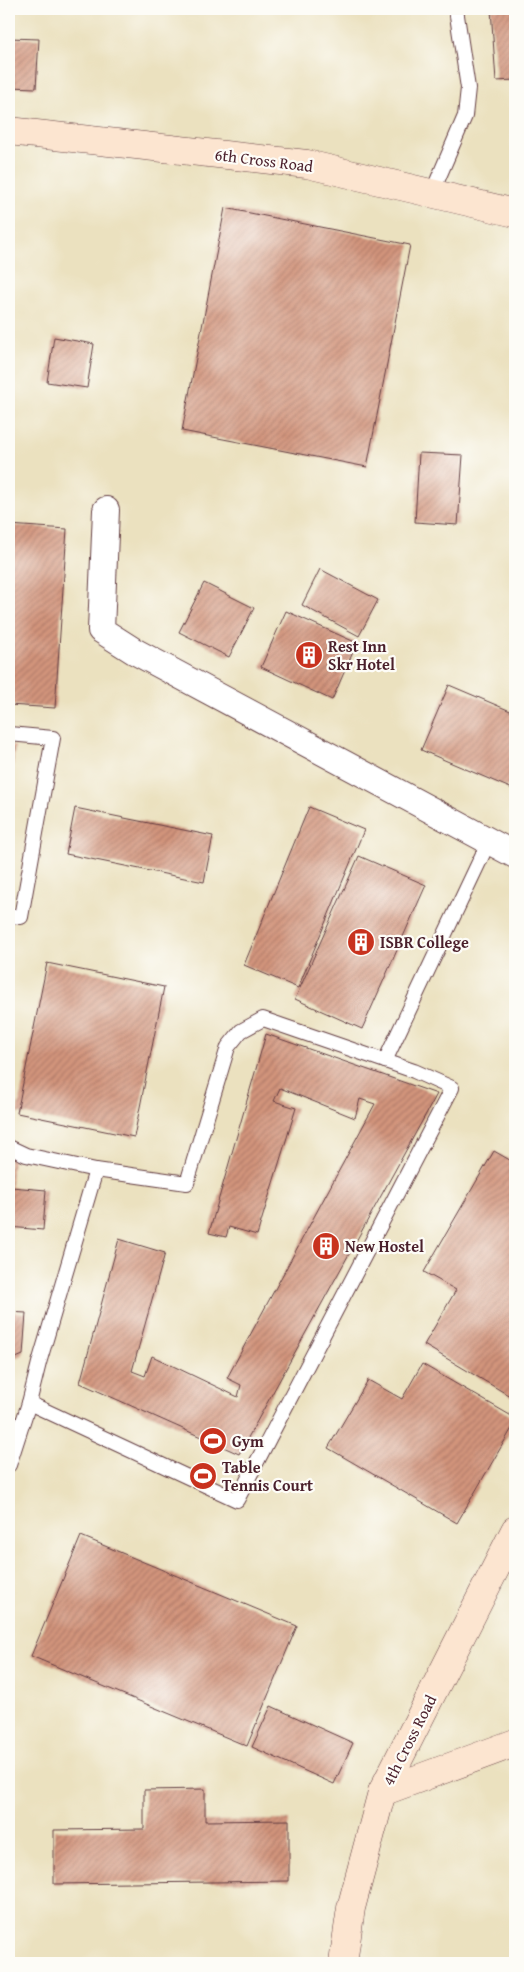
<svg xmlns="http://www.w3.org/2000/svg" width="524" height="1972" font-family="'Gentium Book Plus',serif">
  <defs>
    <pattern id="building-hatch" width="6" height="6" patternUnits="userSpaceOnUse" patternTransform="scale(1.25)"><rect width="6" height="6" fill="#d2947c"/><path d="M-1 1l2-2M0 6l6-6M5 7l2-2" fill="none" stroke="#ac7866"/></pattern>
  </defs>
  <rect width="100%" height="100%" fill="#fdfcf7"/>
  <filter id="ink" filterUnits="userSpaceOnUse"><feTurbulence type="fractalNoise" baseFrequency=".02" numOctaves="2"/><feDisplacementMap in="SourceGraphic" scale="10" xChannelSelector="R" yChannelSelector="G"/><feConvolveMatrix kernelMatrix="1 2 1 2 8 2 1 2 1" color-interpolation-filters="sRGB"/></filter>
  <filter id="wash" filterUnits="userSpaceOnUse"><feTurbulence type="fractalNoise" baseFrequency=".0096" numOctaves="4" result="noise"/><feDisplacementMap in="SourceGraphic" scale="20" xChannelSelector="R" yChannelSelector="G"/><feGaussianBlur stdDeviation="1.12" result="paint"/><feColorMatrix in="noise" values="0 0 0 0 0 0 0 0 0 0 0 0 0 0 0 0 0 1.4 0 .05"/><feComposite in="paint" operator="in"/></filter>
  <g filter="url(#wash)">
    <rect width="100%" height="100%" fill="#ebe1bf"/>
    <g id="blocks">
      <g fill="url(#building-hatch)">
        <path d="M491,9H515V80L496,81Z"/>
        <path d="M9,38L39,39L36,88L9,87Z"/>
        <path d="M225,208L410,245L367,467L182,431Z"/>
        <path d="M54,337L94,344L87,388L47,382Z"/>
        <path d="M419,453L463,455L458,525L415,522Z"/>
        <path d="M9,525L67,529L55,708L9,705Z"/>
        <path d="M320,569L378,600L359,636L302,605Z"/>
        <path d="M204,583L254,608L229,657L179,632Z"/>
        <path d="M286,611L357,643L332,700L261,667Z"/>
        <path d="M449,685L515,713V790L421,750Z"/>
        <path d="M9,746H15L10,802H9Z"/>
        <path d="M309,807L364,830L298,988L244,965Z"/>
        <path d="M75,808L213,836L204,882L66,854Z"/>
        <path d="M359,856L426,885L362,1029L295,999Z"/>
        <path d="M47,963L164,987L134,1137L17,1113Z"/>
        <path d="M266,1034L437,1094L239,1454L80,1383L119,1239L165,1253L132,1371L145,1376L152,1356L238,1397L241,1385L227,1378L375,1104L360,1099L355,1118L280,1088L274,1101L296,1108L257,1235L229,1227L226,1237L209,1233Z"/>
        <path d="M494,1151L515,1163V1399L424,1345L456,1290L424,1272Z"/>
        <path d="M9,1154L13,1155L11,1187L46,1190L43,1230L9,1227Z"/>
        <path d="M9,1312L26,1313L23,1355L11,1360L10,1374H9Z"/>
        <path d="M422,1364L515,1418V1423L457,1523L328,1448L368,1380L402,1399Z"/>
        <path d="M81,1536L297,1626L247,1746L31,1656Z"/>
        <path d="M271,1706L353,1743L334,1784L252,1747Z"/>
        <path d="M205,1789V1821L289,1820V1881L54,1884V1830L144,1829V1790Z"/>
      </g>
    </g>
  </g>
  <g filter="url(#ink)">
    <use href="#blocks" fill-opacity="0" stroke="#623c41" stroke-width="1"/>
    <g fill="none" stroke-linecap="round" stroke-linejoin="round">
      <g stroke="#623c41" stroke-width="16">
        <g id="lane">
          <path d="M432,193L465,116L468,88L456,9"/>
          <path d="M9,734L53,738L21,917L9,916"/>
          <path d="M385,1061L489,841"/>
          <path d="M9,1147L26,1155L96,1170L39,1363L29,1403L9,1465"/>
          <path d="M29,1403L237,1500L452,1088L414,1071L263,1019L241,1031L228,1047L187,1183L96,1170"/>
        </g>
      </g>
      <g stroke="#623c41" stroke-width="28">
        <path id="street" d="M106,510L101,630L134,651L515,855"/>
      </g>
      <g stroke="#623c41" stroke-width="29">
        <g id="secondary">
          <path d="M9,131L307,164L515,213"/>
          <path d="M382,1792L515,1743"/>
          <path d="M343,1963L351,1908L382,1792L515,1530"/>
        </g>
      </g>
      <use href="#lane" stroke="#fff" stroke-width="14"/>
      <use href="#street" stroke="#fff" stroke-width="26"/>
      <use href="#secondary" stroke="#fce5d0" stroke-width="28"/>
    </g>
  </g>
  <defs>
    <g id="building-disc" transform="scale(1.4375)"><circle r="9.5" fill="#c8321e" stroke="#fdfcf7"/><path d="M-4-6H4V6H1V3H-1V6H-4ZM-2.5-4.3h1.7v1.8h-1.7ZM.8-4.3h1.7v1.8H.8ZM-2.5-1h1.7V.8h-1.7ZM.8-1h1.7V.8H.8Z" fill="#fff"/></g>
    <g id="stadium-disc" transform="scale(1.4375)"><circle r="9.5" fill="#c8321e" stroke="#fdfcf7"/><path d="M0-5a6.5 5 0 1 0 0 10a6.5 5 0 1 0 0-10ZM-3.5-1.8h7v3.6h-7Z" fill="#fff"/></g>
  </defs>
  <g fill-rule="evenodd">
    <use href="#building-disc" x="309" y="655"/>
    <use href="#building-disc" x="361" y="942"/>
    <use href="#building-disc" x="326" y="1246"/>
    <use href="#stadium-disc" x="213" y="1441"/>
    <use href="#stadium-disc" x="203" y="1476"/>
  </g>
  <g text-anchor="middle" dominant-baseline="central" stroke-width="4.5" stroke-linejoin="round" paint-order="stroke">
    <g font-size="16" fill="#4a1f2b" stroke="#fdfcf7">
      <text transform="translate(264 160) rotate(7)">6th Cross Road</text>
      <text transform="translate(409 1740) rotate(-63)">4th Cross Road</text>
    </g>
    <g font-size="16" font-weight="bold" fill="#4a1f2b" stroke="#fdfcf7" text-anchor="start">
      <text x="328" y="646">Rest Inn<tspan x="328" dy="18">Skr Hotel</tspan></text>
      <text x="380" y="942">ISBR College</text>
      <text x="345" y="1246">New Hostel</text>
      <text x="232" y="1441">Gym</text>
      <text x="222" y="1467">Table<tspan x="222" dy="18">Tennis Court</tspan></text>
    </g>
  </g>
  <rect width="524" height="1972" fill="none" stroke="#fdfcf7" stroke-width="30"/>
</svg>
